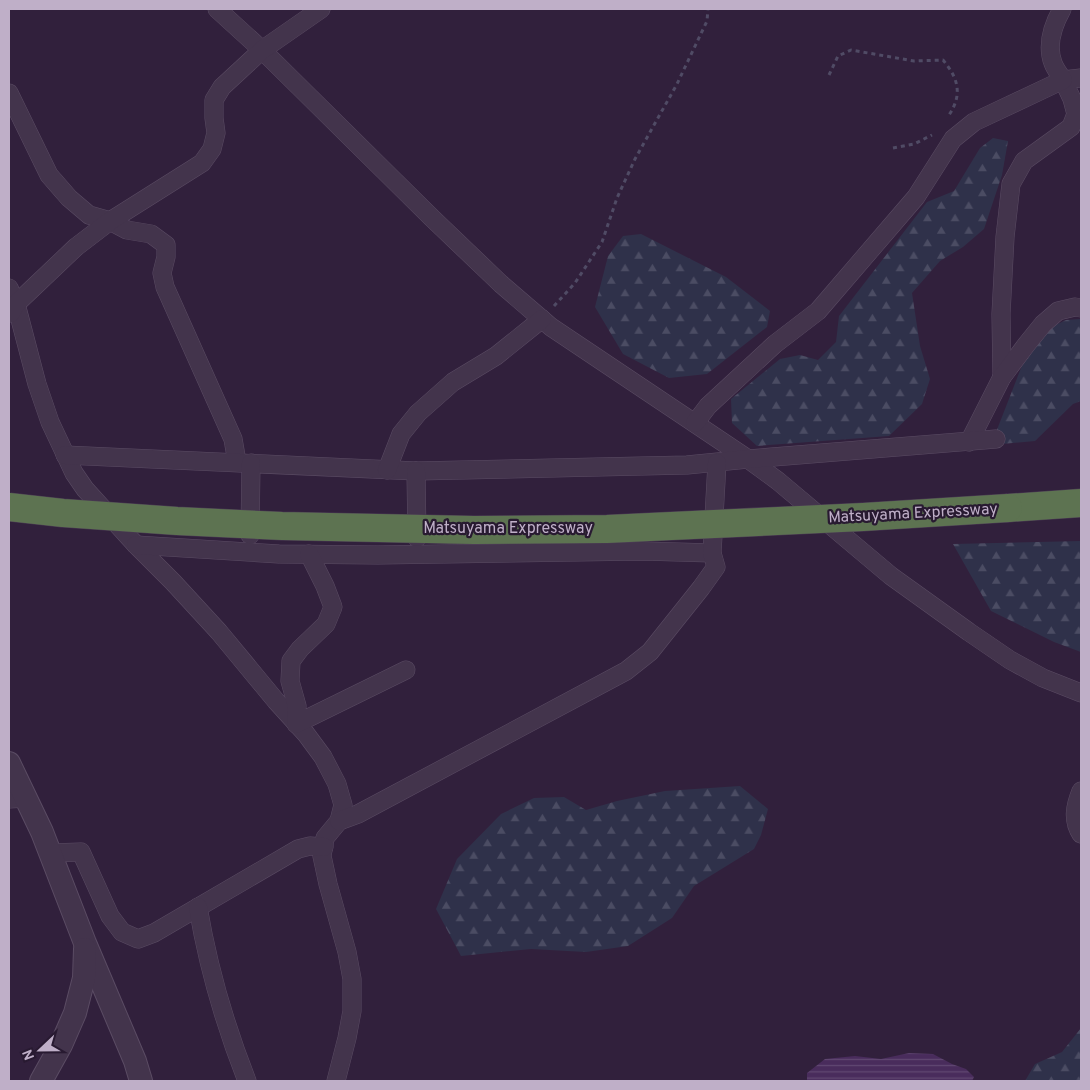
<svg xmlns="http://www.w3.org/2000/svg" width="1090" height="1090" font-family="Overpass,sans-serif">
  <defs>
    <pattern id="forest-firs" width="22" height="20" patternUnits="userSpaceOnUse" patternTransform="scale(1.25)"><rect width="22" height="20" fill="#2f314a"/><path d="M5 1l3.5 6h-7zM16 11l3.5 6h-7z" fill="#4b4c63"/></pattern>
    <pattern id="water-rules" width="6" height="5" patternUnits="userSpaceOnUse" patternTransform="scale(1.25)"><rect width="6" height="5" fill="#492c5c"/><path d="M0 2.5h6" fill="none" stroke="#614872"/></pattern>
  </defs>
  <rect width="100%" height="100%" fill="#31203c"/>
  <g fill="url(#forest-firs)">
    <path d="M993,138L1008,141L1002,175L984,229L963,247L940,261L912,293L920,346L930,379L922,404L889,436L757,446L732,423L731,399L780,359L800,355L818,360L836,342L839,316L927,202L954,191L980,148Z"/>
    <path d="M641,234L726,277L770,311L767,327L707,374L669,378L623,354L595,307L608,256L623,236Z"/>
    <path d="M1081,319V401L1073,404L1035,441L991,445L1021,368L1041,332L1066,320Z"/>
    <path d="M1081,541V652L1054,642L991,611L953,544Z"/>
    <path d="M740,786L768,809L761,835L754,849L694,886L672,918L628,946L586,952L531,949L461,956L436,909L457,859L501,814L534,798L564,797L586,810L617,801L665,791Z"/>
    <path d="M1081,1028V1081H1025L1035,1064L1062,1052Z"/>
  </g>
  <path fill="url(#water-rules)" d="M909,1053L933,1054L952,1064L966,1069L974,1077L972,1081H807V1073L825,1059L855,1056L881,1059Z"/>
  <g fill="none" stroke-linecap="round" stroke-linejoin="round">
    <g stroke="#5b4c64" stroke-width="19">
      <g id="minor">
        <path d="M217,9L262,50L432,218L501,284L551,327L748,459L778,481L891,576L969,632L1010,660L1043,678L1081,693"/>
        <path d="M9,93L49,175L69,198L89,215L110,221L127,230L151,234L166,245V257L162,273L165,287L233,439L237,462"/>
        <path d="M9,288L16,304L37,384L50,422L74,473L85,489L136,545L173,582L219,632L276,701L306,734L323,757L337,784L343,805L339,821L325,838L322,856L328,884L347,952L352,979V1011L347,1038L336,1081"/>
        <path d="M11,313L16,304L76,247L110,221L202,163L212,149L216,133L214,118V100L222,87L262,50L321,9"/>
        <path d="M1002,377L1001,314L1005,237L1011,184L1024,161L1071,127L1076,114L1072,99L1063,80L1081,78"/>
        <path d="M695,423L708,406L775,344L818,311L916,197L953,139L974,122L1063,80C1060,75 1055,69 1053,63C1046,44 1053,25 1062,9"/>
        <path d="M969,442L1002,377L1026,345L1043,324L1058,311L1075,307L1081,308"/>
        <path d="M65,455L416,471L687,465L748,459L996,439"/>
        <path d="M387,470L401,434L418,413L453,382L496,356L542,319"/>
        <path d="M416,471L417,538"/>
        <path d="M250,535L251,463"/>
        <path d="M136,545L279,554L378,555L643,551L712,553"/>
        <path d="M309,554L325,586L333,607L326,624L300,649L291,661L290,681L297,706L296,724L406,670"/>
        <path d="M1081,791C1075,806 1072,820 1081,834"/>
        <path d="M9,799L26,798"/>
        <path d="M339,821L358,814L626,671L650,652L701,588L716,567L712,553L717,463"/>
        <path d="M51,853L81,852L110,916L122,932L138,939L154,933L298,849L310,846L324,847"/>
        <path d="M198,907C208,967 225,1025 247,1081"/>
      </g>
    </g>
    <g stroke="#5b4c64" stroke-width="24">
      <g id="tertiary">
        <path d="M9,763L42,832L85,943L135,1061L141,1081"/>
        <path d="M41,1081L61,1045L75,1013L84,978L85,949"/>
      </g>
    </g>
    <g stroke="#4b3c54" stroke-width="29">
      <path id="motorway" d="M1008,508L1081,503"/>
    </g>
    <g stroke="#504b65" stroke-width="3" stroke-dasharray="4 4" stroke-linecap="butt">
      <path d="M829,75L838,56L851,50L914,61L943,60C958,78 963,94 949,115"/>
      <path d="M893,148L914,144L932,135"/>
      <path d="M554,306L575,283L602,242L617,198L635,159L677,84L707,21L708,9"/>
    </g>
    <use href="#minor" stroke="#43344c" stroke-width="18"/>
    <use href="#tertiary" stroke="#43344c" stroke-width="22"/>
    <use href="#motorway" stroke="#5d7351" stroke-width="28"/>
    <g stroke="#4b3c54" stroke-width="29" stroke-linecap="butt">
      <path id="motorway-bridge" d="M9,507L63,513L177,521L282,526L474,530L607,529L863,517L1008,508"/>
    </g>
    <use href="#motorway-bridge" stroke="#5d7351" stroke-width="28"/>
  </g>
  <g text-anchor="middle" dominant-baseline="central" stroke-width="4.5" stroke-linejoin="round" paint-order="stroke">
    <g font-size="16" fill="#bfafc8" stroke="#281a31">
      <text transform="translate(913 514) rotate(-3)">Matsuyama Expressway</text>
      <text x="508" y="529">Matsuyama Expressway</text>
    </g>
  </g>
  <rect width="1090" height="1090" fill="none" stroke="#bfafc8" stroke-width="20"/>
  <g transform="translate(40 1050) rotate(248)" stroke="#281a31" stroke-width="4" paint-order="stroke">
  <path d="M0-4L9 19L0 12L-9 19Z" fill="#bfafc8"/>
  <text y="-8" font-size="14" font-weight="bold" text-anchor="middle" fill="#bfafc8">N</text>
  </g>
</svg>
